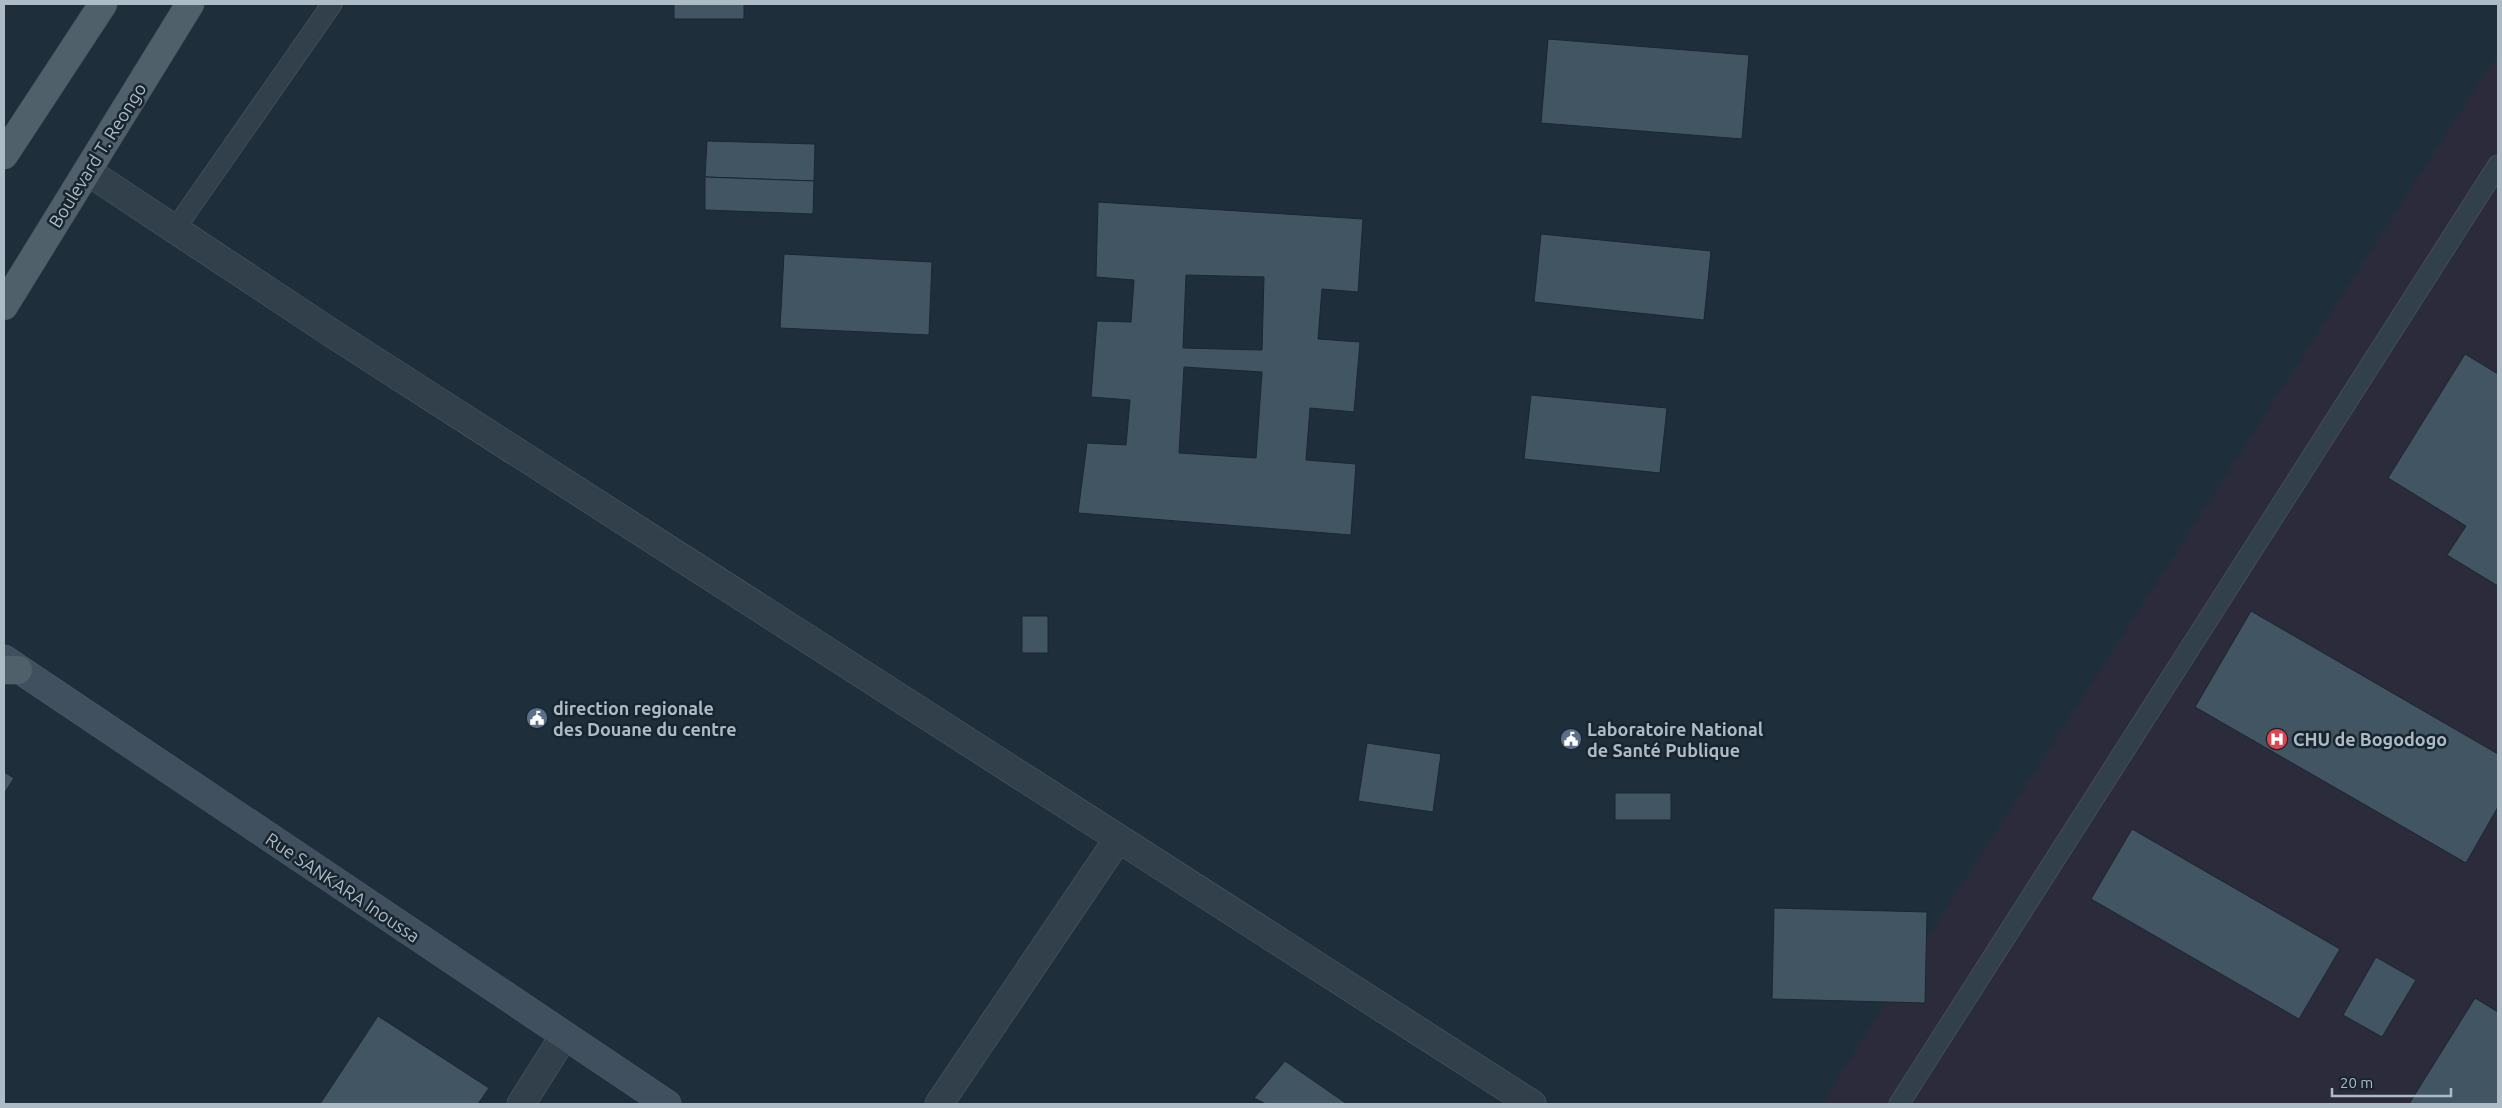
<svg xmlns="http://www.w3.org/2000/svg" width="2502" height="1108" font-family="Ubuntu,sans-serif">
  <rect width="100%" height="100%" fill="#1e2f3b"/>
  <path fill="#2b2b3b" d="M2498,54V1104H1822L1886,1002L1924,1003L1926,940Z"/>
  <g fill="#425562" stroke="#1a2731" fill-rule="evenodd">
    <rect x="674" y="4" width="70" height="15"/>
    <path d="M1548,39L1749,55L1742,139L1541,123Z"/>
    <path d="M707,141L815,144L814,181L705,177Z"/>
    <path d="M705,177L814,181L813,214L705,210Z"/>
    <path d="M1098,202L1363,219L1358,292L1322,289L1318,339L1360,342L1354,412L1310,408L1306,460L1356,464L1351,535L1078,513L1087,443L1126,445L1130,400L1091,397L1097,321L1131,322L1134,280L1096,277ZM1186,275L1264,277L1262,350L1183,348ZM1184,367L1262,372L1256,458L1179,453Z"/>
    <path d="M1541,234L1711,251L1704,320L1534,302Z"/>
    <path d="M784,254L932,262L929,335L780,328Z"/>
    <path d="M2465,354L2498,374V586L2447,555L2466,526L2388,478Z"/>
    <path d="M1531,395L1667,408L1660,473L1524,459Z"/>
    <path d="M2251,611L2498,754V807L2466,863L2195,707Z"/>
    <rect x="1022" y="616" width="26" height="37"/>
    <path d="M1367,743L1441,754L1433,812L1358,801Z"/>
    <path d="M4,772L14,778L4,794Z"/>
    <rect x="1615" y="793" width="56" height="27"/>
    <path d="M2132,829L2340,949L2299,1019L2091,899Z"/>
    <path d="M1774,908L1927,912L1925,1003L1772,999Z"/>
    <path d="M2376,957L2416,980L2382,1037L2343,1015Z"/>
    <path d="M2475,998L2498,1012V1104H2409Z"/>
    <path d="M378,1016L489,1088L478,1104H320Z"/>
    <path d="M1285,1061L1347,1104H1266L1254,1098Z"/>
  </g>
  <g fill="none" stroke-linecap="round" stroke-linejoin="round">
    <g stroke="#505e68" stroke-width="21">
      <g id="lane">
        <path d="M175,229L332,4"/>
        <path d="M1899,1104L2498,165"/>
      </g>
    </g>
    <g stroke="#505e68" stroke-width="29">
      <g id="street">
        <path d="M87,171L333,334L1532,1104"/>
        <path d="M521,1104L564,1036"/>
        <path d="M939,1104L1118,839"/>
      </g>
    </g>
    <g stroke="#505e68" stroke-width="29">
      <path id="secondary" d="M4,659L667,1104"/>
    </g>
    <g stroke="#3f4c57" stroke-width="29">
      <g id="primary">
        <path d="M4,155L103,4"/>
        <path d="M4,306L190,4"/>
        <path d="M4,670H18"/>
      </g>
    </g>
    <use href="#lane" stroke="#32404b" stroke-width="20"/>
    <use href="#street" stroke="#32404b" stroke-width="28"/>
    <use href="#secondary" stroke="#40505e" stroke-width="28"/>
    <use href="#primary" stroke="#50606b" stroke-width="28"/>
  </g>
  <defs>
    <g id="civic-disc" transform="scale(1.125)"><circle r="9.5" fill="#5c6f8a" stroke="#18252f"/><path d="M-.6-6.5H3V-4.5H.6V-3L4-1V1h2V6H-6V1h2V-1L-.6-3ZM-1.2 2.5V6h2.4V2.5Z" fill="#fff"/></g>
    <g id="hospital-disc" transform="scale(1.125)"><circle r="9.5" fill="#e0444e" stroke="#18252f"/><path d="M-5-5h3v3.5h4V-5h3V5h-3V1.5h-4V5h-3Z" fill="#fff"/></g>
  </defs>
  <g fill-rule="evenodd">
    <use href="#civic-disc" x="537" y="718"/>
    <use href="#civic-disc" x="1571" y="739"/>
    <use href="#hospital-disc" x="2277" y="739"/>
  </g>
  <g text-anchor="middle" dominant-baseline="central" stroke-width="5" stroke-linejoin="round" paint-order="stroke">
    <g font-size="18" fill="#adbbc7" stroke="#18252f">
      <text transform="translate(97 155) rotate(-58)">Boulevard T. Reongo</text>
      <text transform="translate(343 887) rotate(34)">Rue SANKARA Inoussa</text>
    </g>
    <g font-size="18" font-weight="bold" fill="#adbbc7" stroke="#18252f" text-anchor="start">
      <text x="553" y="708">direction regionale<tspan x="553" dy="21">des Douane du centre</tspan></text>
      <text x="1587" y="729">Laboratoire National<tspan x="1587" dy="21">de Santé Publique</tspan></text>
      <text x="2293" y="739">CHU de Bogodogo</text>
    </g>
  </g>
  <rect width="2502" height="1108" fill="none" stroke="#adbbc7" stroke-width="10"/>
  <path d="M2332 1088v8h119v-8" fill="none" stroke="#adbbc7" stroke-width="2.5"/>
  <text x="2340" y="1088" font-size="15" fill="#adbbc7" stroke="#18252f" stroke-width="4" paint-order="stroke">20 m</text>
</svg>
